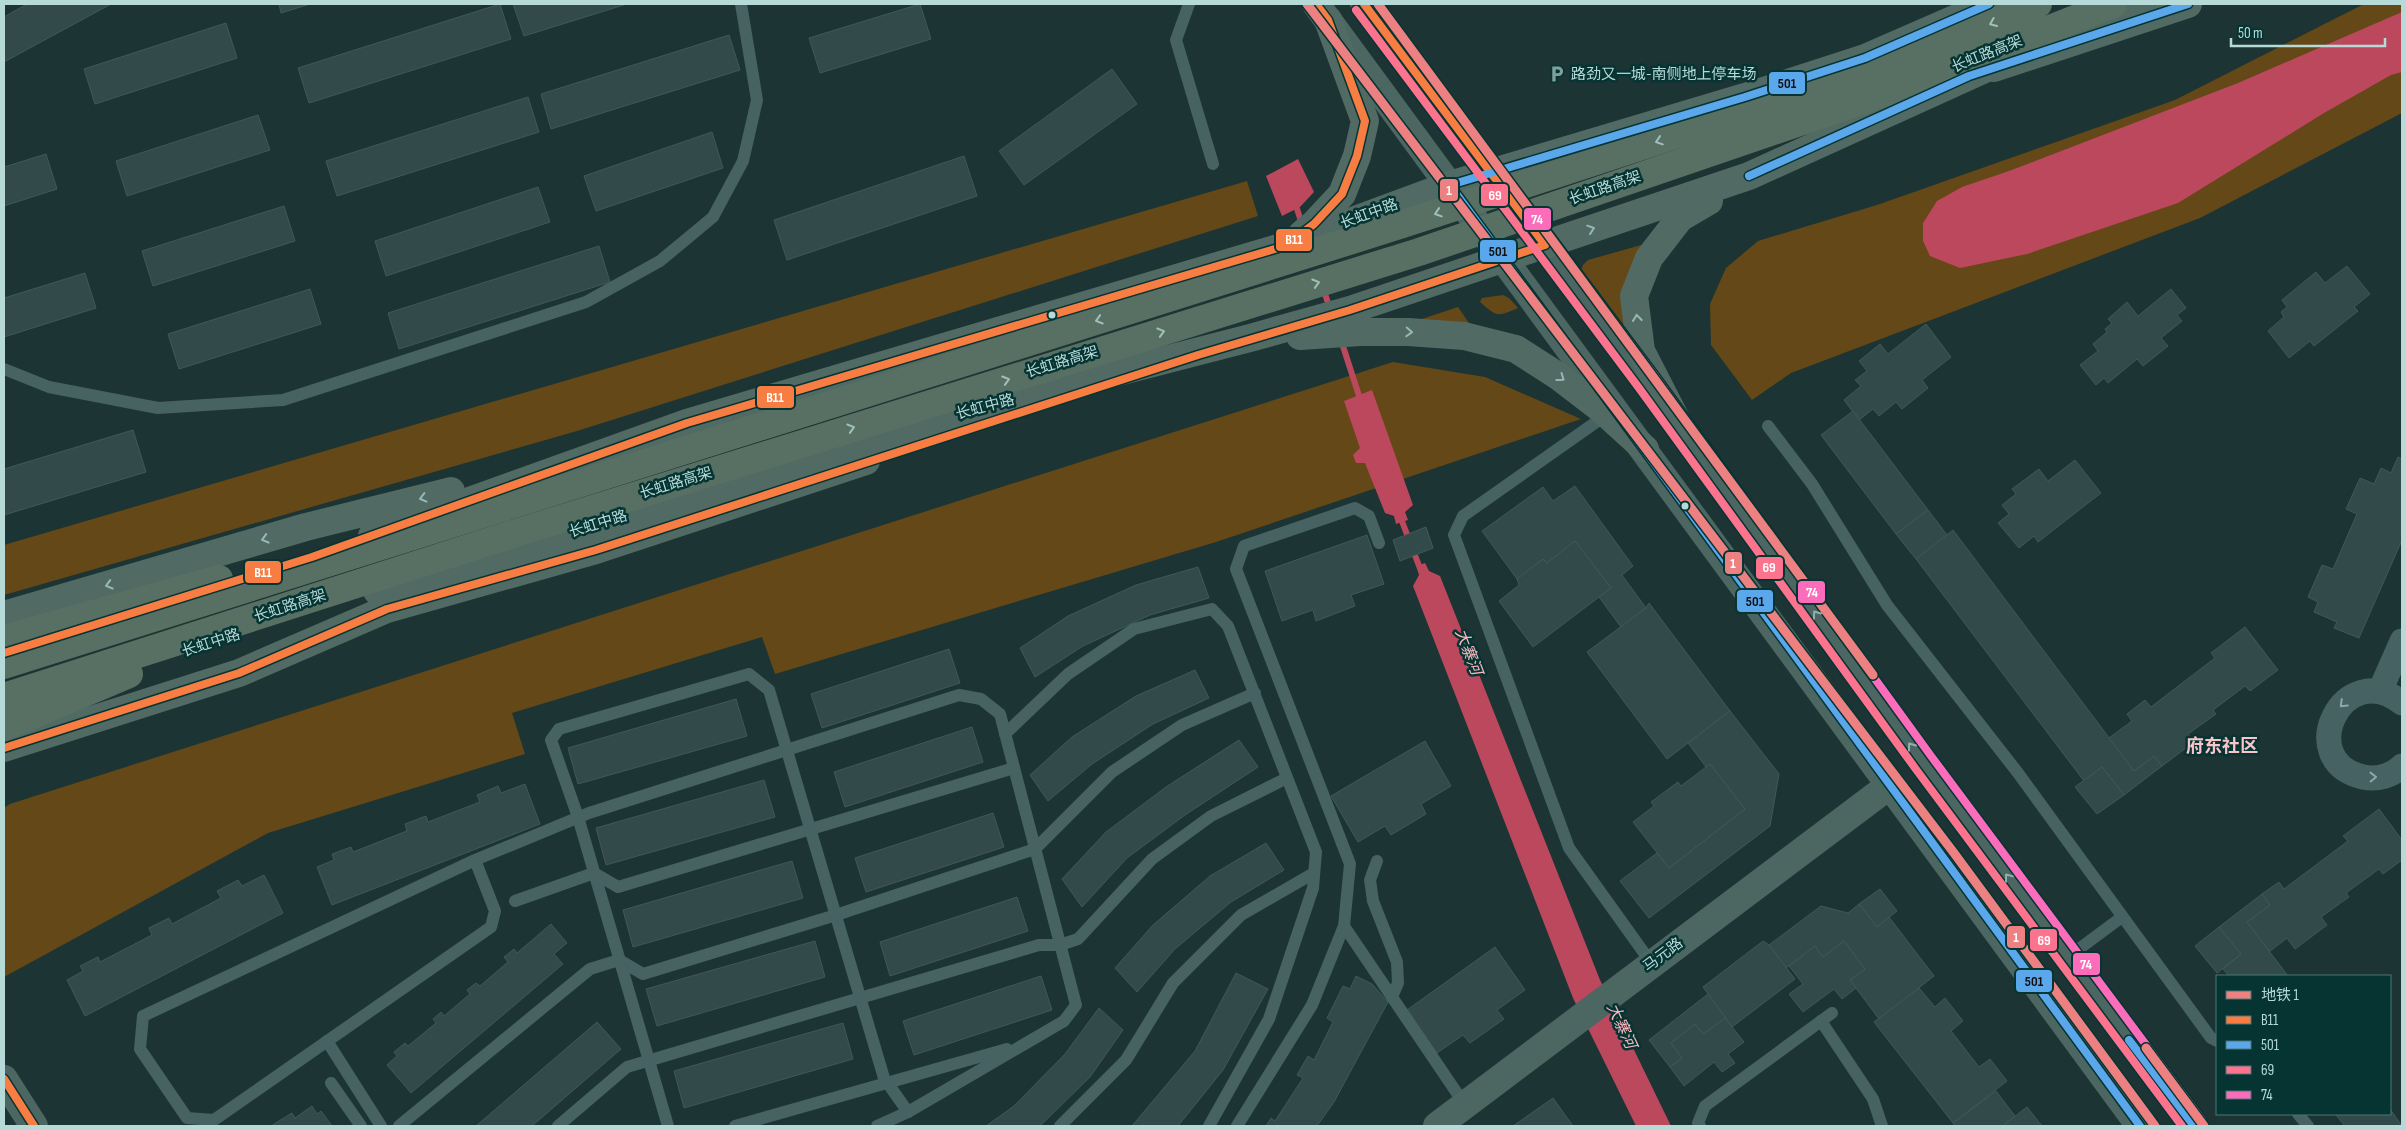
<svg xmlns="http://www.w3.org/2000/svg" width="2406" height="1130" font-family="'Sofia Sans Condensed','Noto Sans SC',sans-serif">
  <rect width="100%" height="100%" fill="#1d3434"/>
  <g fill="#644817">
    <path d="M2364,4H2402V113L2200,218L1791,373L1752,400L1711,345L1710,304L1726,268L1758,241L1877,205L2175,100Z"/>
    <path d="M1247,181L1258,216L577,431L4,595V545Z"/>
    <path d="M1659,240L1621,337L1578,277L1583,265L1588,260Z"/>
    <path d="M1503,295L1509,298L1518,308C1497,317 1497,317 1480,302L1482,298Z"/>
    <path d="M1458,307L1471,326L1416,321Z"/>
    <path d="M1393,362L1485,377L1581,419L1216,542L775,674L762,637L512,713L525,754L268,833L4,977V808L10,804Z"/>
  </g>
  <g fill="#bc485d">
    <path d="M2402,12V72L2391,75L2324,113L2178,203L2027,254L1960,268L1930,256L1923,241V223L1937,201L1962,187L2009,171L2238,83Z"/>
    <path d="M1298,159L1314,192L1300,207L1282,216L1266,176Z"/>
    <path d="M1372,390L1413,505L1405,512L1408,520L1396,524L1394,516L1385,513L1365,463H1356L1353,455L1360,448L1344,401Z"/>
    <path d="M1425,563L1429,571L1440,576L1600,980L1671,1126H1636L1573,998L1413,586L1419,575L1417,566Z"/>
  </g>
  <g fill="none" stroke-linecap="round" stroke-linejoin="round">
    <g stroke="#bc485d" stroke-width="6">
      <path d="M1294,200L1302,224"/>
      <path d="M1323,288L1330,309"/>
      <path d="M1341,340L1361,402"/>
      <path d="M1400,516L1421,571"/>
    </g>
  </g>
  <g fill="#324b4a" stroke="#3e5959">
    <path d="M27,4H111L4,62V17Z"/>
    <path d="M279,4H310L281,13Z"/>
    <path d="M500,4L511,39L309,103L298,68Z"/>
    <path d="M513,4H627L524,36Z"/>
    <path d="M920,4L931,39L820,73L809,38Z"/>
    <path d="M226,23L237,58L95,104L84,69Z"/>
    <path d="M729,35L740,70L551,129L541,94Z"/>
    <path d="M1112,69L1137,104L1024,185L999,151Z"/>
    <path d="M528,97L539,132L337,196L326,161Z"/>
    <path d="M258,115L270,150L127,196L116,161Z"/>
    <path d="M712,132L723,168L596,211L584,176Z"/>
    <path d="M46,154L57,189L4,206V167Z"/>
    <path d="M964,156L977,196L787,260L774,220Z"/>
    <path d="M538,187L550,222L386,276L375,241Z"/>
    <path d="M284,206L295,241L153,286L142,251Z"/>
    <path d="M599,246L610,282L399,349L388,313Z"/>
    <path d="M2347,266L2370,294L2354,307L2358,311L2314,346L2310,341L2289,358L2268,331L2284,317L2281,312L2287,307L2282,300L2316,272L2325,283Z"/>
    <path d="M85,273L96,308L4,337V298Z"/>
    <path d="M310,289L321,324L179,369L168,334Z"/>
    <path d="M2171,289L2186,308L2177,315L2182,321L2161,338L2168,346L2143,366L2137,359L2108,383L2104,378L2096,385L2080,365L2098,351L2093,344L2107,332L2105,329L2112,323L2108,319L2127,302L2138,316Z"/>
    <path d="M1926,324L1951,357L1922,380L1928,388L1902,409L1896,402L1879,416L1873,409L1859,420L1844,400L1861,386L1855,380L1867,371L1859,361L1880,344L1888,354Z"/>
    <path d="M1853,411L1928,510L1896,534L1821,435Z"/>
    <path d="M133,430L146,472L4,515V469Z"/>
    <path d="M2398,457L2402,459V540L2359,638L2334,628L2337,622L2314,612L2318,602L2308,597L2322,565L2333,569L2357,514L2346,509L2360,478L2374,484L2381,468L2391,473Z"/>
    <path d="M2075,460L2101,493L2038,542L2034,536L2019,548L1998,523L2009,514L2002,505L2016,494L2012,489L2039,469L2048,481Z"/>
    <path d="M1575,486L1633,566L1622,575L1646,608L1621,627L1599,597L1611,588L1575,541L1547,563L1543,559L1517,579L1482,531L1543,487L1553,501Z"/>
    <path d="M1928,510L1947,535L1916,559L1896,534Z"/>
    <path d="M1426,527L1433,548L1400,561L1393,540Z"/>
    <path d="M1953,530L2134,771L2154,756L2162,766L2124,795L2102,767L2084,781L1916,559Z"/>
    <path d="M1367,535L1384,584L1351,595L1355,606L1316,621L1313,610L1282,621L1265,571Z"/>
    <path d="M1575,541L1611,588L1533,647L1499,601L1519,585L1517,579L1543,559L1547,563Z"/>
    <path d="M1198,567L1209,598L1150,615L1083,646L1035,677L1020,648L1068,616L1136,585Z"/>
    <path d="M1649,603L1730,711L1667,759L1587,652L1646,608Z"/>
    <path d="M2245,627L2278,670L2250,691L2245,686L2213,710L2216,714L2188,734L2194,742L2162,766L2154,756L2134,771L2109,738L2132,721L2127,714L2145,700L2151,707L2215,658L2211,653Z"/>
    <path d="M949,649L960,683L822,728L811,694Z"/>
    <path d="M1195,670L1209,698L1153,724L1092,764L1048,801L1030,775L1072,737L1136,696Z"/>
    <path d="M736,699L747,736L578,784L568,748Z"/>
    <path d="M1730,711L1779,774L1770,826L1649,918L1620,881L1657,853L1669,868L1745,809L1710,764L1706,767L1688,743Z"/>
    <path d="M972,727L983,762L845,807L834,772Z"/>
    <path d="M1239,740L1258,767L1185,815L1127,858L1082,907L1062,879L1106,832L1166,787Z"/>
    <path d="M1425,741L1451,786L1421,804L1426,814L1391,835L1385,826L1358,842L1331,796Z"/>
    <path d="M1710,764L1745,809L1669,868L1633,822L1654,806L1651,802L1678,782L1681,786Z"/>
    <path d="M2102,767L2124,795L2097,814L2075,787Z"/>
    <path d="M764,780L775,817L606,865L596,828Z"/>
    <path d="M525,784L540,824L332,905L317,867L334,860L332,854L351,847L353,852L407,831L405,824L426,816L428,822L480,802L477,795L498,786L501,793Z"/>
    <path d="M2379,809L2402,840V860L2383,874L2379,869L2346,893L2349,897L2321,917L2327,925L2295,949L2287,938L2269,952L2247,922L2270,905L2262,894L2279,882L2284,889L2348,841L2343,836Z"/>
    <path d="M993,813L1004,847L866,892L855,858Z"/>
    <path d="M1266,843L1284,870L1231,902L1175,949L1137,992L1115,968L1153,925L1210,876Z"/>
    <path d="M792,861L803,898L633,947L623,910Z"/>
    <path d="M264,875L283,913L85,1016L67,980L83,971L80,966L98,957L100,962L152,935L149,928L169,918L172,924L221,898L217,891L238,880L242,886Z"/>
    <path d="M1880,889L1897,911L1877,927L1859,904Z"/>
    <path d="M2262,894L2270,905L2247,922L2288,976H2229L2223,969L2241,954L2219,927Z"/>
    <path d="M1017,897L1028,931L890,976L880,942Z"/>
    <path d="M1859,904L1877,927L1889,917L1934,976L1879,1019L1850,980L1865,969L1844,941L1823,957L1815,946L1786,968L1769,945L1821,906L1848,913Z"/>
    <path d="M551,924L567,943L554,954L563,964L411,1093L387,1065L397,1056L394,1052L405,1043L408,1046L436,1023L433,1019L441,1012L444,1016L470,994L467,990L476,983L480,986L508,962L504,957L514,949L517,953Z"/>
    <path d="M2219,927L2241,954L2217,973L2195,946Z"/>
    <path d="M815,941L825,977L657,1026L646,989Z"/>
    <path d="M1763,941L1769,945L1795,979L1732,1027L1703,987Z"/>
    <path d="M1844,941L1865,969L1850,980L1856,988L1842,999L1834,989L1803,1012L1789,994L1803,984L1789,966L1815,946L1823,957Z"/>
    <path d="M1495,947L1525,990L1497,1010L1504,1019L1470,1043L1463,1035L1437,1053L1407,1010Z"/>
    <path d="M1236,973L1268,989L1223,1070L1178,1126H1132L1195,1051Z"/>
    <path d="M1041,976L1052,1010L914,1055L903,1021Z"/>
    <path d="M1356,976L1372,984L1388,1002L1334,1102L1317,1126H1266L1271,1118L1275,1121L1303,1078L1297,1075L1308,1056L1314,1060L1333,1022L1327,1018L1343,986L1350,989Z"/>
    <path d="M1919,988L1935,1007L1945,998L1963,1021L1951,1031L1979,1067L1990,1059L2007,1081L1953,1123L1874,1022Z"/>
    <path d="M1708,994L1726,1018L1703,1034L1695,1024L1671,1043L1682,1058L1670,1067L1649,1040Z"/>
    <path d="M1099,1008L1123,1030L1090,1077L1040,1126H986L1014,1106L1065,1054Z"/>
    <path d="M1725,1018L1744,1042L1728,1054L1735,1063L1722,1072L1714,1062L1684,1086L1670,1067L1682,1058L1671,1043L1695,1024L1703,1034Z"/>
    <path d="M597,1022L621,1049L532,1126H476Z"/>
    <path d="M843,1023L853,1059L684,1108L674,1071Z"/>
    <path d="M1996,1091L2015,1116L2005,1124L2007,1126H1955L1953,1123Z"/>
    <path d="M1553,1098L1573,1126H1513Z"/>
    <path d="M312,1106L317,1114L321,1111L332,1126H271L292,1113L295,1118Z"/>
    <path d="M2027,1107L2042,1126H2007L2005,1124Z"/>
    <path d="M2390,1109L2402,1126H2345L2335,1114H2390Z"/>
  </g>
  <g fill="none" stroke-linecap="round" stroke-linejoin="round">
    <g stroke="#476262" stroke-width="12">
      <path d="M1189,4L1176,40L1213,164"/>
      <path d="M4,369L49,387L158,408L283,400L586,302L660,261L713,217L743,161L757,100L741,4"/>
      <path d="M1609,413L1463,516L1454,535L1569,848L1652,964"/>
      <path d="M1768,426L1812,484L1887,605L2018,773L2211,1038L2217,1041"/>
      <path d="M1005,734L1068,674L1134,629L1212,609L1228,626L1316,852L1313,888L1269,1019L1209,1126"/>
      <path d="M475,860L495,911L491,927L214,1120L187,1118L140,1049L143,1016L475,860L589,813L959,695L981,699L1000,714L1076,1005L1064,1021L908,1112L877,1126"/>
      <path d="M1377,861L1370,880L1373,901L1397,962L1398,983L1392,997"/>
      <path d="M515,901L594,873L618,887L1014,768"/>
      <path d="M1344,926L1465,1105"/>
      <path d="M2068,957L2122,917"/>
      <path d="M1821,1021L1873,1099L1882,1126"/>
      <path d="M327,1041L381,1126"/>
      <path d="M331,1083L361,1126"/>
      <path d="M2298,1114L2308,1126"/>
      <path d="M399,1126L590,969L619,960L643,974L836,915L1035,849L1112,772L1182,725L1255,693"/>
      <path d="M558,1126L627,1067L1039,945H1060L1078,939L1152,859L1211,816L1287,778"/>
      <path d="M668,1126L578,817L551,740L559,729L749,674L769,690L884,1078L908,1112"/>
      <path d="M735,1126L1007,1049"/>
      <path d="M1060,1126L1126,1060L1173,983L1241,915L1314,873"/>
      <path d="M1237,1126L1312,1005L1344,926L1350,864L1236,569L1244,546L1355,508L1369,516L1379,543"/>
      <path d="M1700,1126L1698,1123L1705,1106L1832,1013"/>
    </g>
    <g stroke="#476262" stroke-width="25">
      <path d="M2380,691L2402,641"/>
      <path d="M2402,703C2343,656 2293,761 2363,777C2377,780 2392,776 2402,766"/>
    </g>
    <g stroke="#4c6662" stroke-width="28">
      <path d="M1316,4L2140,1126"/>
      <path d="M1364,4L1647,382L1923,762L2194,1126"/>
      <path d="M4,1079L34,1126"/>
      <path d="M1437,1126L1890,785"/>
    </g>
    <g stroke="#516b64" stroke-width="28">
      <path d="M2090,24L2145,4"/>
      <path d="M1994,68L2188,4"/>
      <path d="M1302,234L1314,224L1342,194L1357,156L1365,121L1328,20"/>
      <path d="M1300,336L1360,332H1408L1464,336L1516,349L1558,376L1601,409L1645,449"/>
      <path d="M1680,427L1641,351L1634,296L1649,258L1680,218L1709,201"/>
      <path d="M372,536L687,423L1285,246L1450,185L1745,97L1865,58L1989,4"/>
      <path d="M377,591L978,408L1250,338L1350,310L1749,176L2009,58"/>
      <path d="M4,615L306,527L451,491"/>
      <path d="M4,712L43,699"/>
      <path d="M4,748L239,673L387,609L596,550L866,461"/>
    </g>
    <g stroke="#587064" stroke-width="28">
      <path d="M4,639L219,579"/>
      <path d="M4,665L1403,224L1897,63L2038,4"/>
      <path d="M4,697L525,530L1419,252L1905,86L2113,4"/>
      <path d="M4,727L129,674"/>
    </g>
    <g stroke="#053433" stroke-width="11">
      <g id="bus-1">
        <path d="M4,653L312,557L687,423L1285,246L1314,224L1342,194L1357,156L1365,121L1328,20L1316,4"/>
        <path d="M4,748L239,673L387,609L596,550L1198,355L1350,310L1545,245L1364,4"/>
        <path d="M4,1079L34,1126"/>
      </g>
    </g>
    <g stroke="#053433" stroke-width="11">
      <g id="bus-2">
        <path d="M1989,4L1865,58L1745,97L1450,185L2140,1126"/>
        <path d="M1749,176L1969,76L2188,4"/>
        <path d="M2129,1040L2194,1126"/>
      </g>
    </g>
    <g stroke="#053433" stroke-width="11">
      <path id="bus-3" d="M1356,10L1639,388L1915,768L2182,1126"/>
    </g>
    <g stroke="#053433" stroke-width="11">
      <path id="bus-4" d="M1376,4L1655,376L1931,756L2202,1120"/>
    </g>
    <use href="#bus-1" stroke="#f77d43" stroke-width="8"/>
    <use href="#bus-2" stroke="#5aa8eb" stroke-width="8"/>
    <use href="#bus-3" stroke="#fc738d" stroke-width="8"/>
    <use href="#bus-4" stroke="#fb6dba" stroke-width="8"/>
    <g stroke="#053433" stroke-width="12">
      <g id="metro-1">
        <path d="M1307,4L1954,853L2155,1126"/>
        <path d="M1378,4L1873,675"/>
        <path d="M2146,1048L2204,1126"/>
      </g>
    </g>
    <use href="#metro-1" stroke="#ed8080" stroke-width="9"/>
  </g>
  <defs><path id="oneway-chevron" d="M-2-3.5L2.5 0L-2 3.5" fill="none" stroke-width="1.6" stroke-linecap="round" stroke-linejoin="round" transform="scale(1.25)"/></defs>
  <g stroke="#9ec0bb">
    <use href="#oneway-chevron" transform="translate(1993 23) rotate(157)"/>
    <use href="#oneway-chevron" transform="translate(1659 141) rotate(162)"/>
    <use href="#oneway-chevron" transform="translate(1438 213) rotate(162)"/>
    <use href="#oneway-chevron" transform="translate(1316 283) rotate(-17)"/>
    <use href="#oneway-chevron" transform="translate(1099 320) rotate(163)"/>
    <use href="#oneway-chevron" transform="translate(1161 332) rotate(-17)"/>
    <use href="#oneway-chevron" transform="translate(1006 380) rotate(-17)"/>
    <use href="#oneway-chevron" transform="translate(851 428) rotate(-17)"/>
  </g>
  <g stroke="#97b9b5">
    <use href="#oneway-chevron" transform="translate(1591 229) rotate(-19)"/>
    <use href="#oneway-chevron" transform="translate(1637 318) rotate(-97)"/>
    <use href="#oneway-chevron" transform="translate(1409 332) rotate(3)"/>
    <use href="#oneway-chevron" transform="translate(1561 378) rotate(36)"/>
    <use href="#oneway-chevron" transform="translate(423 498) rotate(166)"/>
    <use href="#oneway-chevron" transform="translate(265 539) rotate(164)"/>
    <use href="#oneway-chevron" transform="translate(109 585) rotate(164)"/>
  </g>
  <g stroke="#90b1af">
    <use href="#oneway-chevron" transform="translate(1816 614) rotate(-126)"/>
    <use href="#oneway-chevron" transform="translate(1911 746) rotate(-126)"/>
    <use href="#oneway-chevron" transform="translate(2008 877) rotate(-127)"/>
  </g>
  <g stroke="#89aaa9">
    <use href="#oneway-chevron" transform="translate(2343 704) rotate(136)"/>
    <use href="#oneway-chevron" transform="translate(2373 777) rotate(-1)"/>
  </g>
  <defs>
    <g id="parking-bare" transform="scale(1.35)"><path d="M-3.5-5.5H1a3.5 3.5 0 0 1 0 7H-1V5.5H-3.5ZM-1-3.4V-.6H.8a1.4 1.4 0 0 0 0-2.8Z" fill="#80a09f" stroke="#053433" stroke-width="2.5" paint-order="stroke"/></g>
  </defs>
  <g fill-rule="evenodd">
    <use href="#parking-bare" x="1557" y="74"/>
  </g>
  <g fill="#b5dad8" stroke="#053433" stroke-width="2">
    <circle cx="1052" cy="315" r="4.5"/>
    <circle cx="1685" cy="506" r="4.5"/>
  </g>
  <g text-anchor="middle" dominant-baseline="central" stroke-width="5" stroke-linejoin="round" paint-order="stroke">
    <g font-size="15" fill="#b5dad8" stroke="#053433">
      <text transform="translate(1987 54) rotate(-22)">长虹路高架</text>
      <text transform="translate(1605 188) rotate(-19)">长虹路高架</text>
      <text transform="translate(1369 214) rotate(-20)">长虹中路</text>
      <text transform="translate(1062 362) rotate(-17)">长虹路高架</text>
      <text transform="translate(985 407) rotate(-15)">长虹中路</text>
      <text transform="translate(676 483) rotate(-17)">长虹路高架</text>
      <text transform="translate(598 524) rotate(-17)">长虹中路</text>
      <text transform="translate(290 606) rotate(-18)">长虹路高架</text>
      <text transform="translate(211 643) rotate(-18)">长虹中路</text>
      <text transform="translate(1663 955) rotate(-37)">马元路</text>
    </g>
    <g font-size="15" fill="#b5dad8" stroke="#053433" text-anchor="start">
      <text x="1571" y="74">路劲又一城-南侧地上停车场</text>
    </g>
    <g font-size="16" font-style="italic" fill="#fbb8be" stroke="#053433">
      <text transform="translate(1468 652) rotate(69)">大寨河</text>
      <text transform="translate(1621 1026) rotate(65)">大寨河</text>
    </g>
    <g font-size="18" font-weight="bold" fill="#f9c5c9" stroke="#053433">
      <text x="2222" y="746">府东社区</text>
    </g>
  </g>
  <g stroke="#053433" stroke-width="2">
    <rect x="1768" y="71" width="38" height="24" rx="5" fill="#5aa8eb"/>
    <rect x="1439" y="178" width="20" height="24" rx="5" fill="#ed8080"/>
    <rect x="1480" y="183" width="29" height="24" rx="5" fill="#fc738d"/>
    <rect x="1523" y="207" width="29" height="24" rx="5" fill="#fb6dba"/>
    <rect x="1275" y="228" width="38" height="24" rx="5" fill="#f77d43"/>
    <rect x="1479" y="239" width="38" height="24" rx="5" fill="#5aa8eb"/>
    <rect x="756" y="385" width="39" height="24" rx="5" fill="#f77d43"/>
    <rect x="1724" y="551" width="19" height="24" rx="5" fill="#ed8080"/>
    <rect x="1755" y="556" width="29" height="24" rx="5" fill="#fc738d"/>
    <rect x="244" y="560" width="38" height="24" rx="5" fill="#f77d43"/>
    <rect x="1797" y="580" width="29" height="24" rx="5" fill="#fb6dba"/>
    <rect x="1736" y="589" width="38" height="24" rx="5" fill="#5aa8eb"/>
    <rect x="2006" y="925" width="20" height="24" rx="5" fill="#ed8080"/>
    <rect x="2029" y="928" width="29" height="24" rx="5" fill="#fc738d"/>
    <rect x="2072" y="952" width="29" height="24" rx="5" fill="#fb6dba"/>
    <rect x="2015" y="969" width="38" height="24" rx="5" fill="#5aa8eb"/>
  </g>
  <g font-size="14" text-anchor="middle" font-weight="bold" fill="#fff">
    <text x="1449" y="195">1</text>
    <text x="1495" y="200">69</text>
    <text x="1537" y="224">74</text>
    <text x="1294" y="244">B11</text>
    <text x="775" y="402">B11</text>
    <text x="1733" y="568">1</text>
    <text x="1769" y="572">69</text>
    <text x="263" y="577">B11</text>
    <text x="1812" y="597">74</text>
    <text x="2016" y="942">1</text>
    <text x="2044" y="945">69</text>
    <text x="2086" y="969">74</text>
  </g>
  <g font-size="14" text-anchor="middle" font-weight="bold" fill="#111">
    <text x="1787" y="88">501</text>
    <text x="1498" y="256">501</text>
    <text x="1755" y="606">501</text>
    <text x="2034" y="986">501</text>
  </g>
  <rect width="2406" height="1130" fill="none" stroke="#b5dad8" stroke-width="10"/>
  <rect x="2216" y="975" width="175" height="140" fill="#053433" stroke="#4b7675"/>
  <rect x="2226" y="991" width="25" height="8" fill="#ed8080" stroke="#4b7675"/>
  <text x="2261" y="1000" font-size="15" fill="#b5dad8">地铁 1</text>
  <rect x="2226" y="1016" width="25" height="8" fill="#f77d43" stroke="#4b7675"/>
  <text x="2261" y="1025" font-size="15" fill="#b5dad8">B11</text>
  <rect x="2226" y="1041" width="25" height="8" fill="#5aa8eb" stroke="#4b7675"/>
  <text x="2261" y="1050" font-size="15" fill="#b5dad8">501</text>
  <rect x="2226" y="1066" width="25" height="8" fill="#fc738d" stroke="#4b7675"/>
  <text x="2261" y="1075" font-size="15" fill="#b5dad8">69</text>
  <rect x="2226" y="1091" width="25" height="8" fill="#fb6dba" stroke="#4b7675"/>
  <text x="2261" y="1100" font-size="15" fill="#b5dad8">74</text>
  <path d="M2231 38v8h154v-8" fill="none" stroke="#b5dad8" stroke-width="2.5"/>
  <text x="2238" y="38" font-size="15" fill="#b5dad8" stroke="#053433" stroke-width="4" paint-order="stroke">50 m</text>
</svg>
